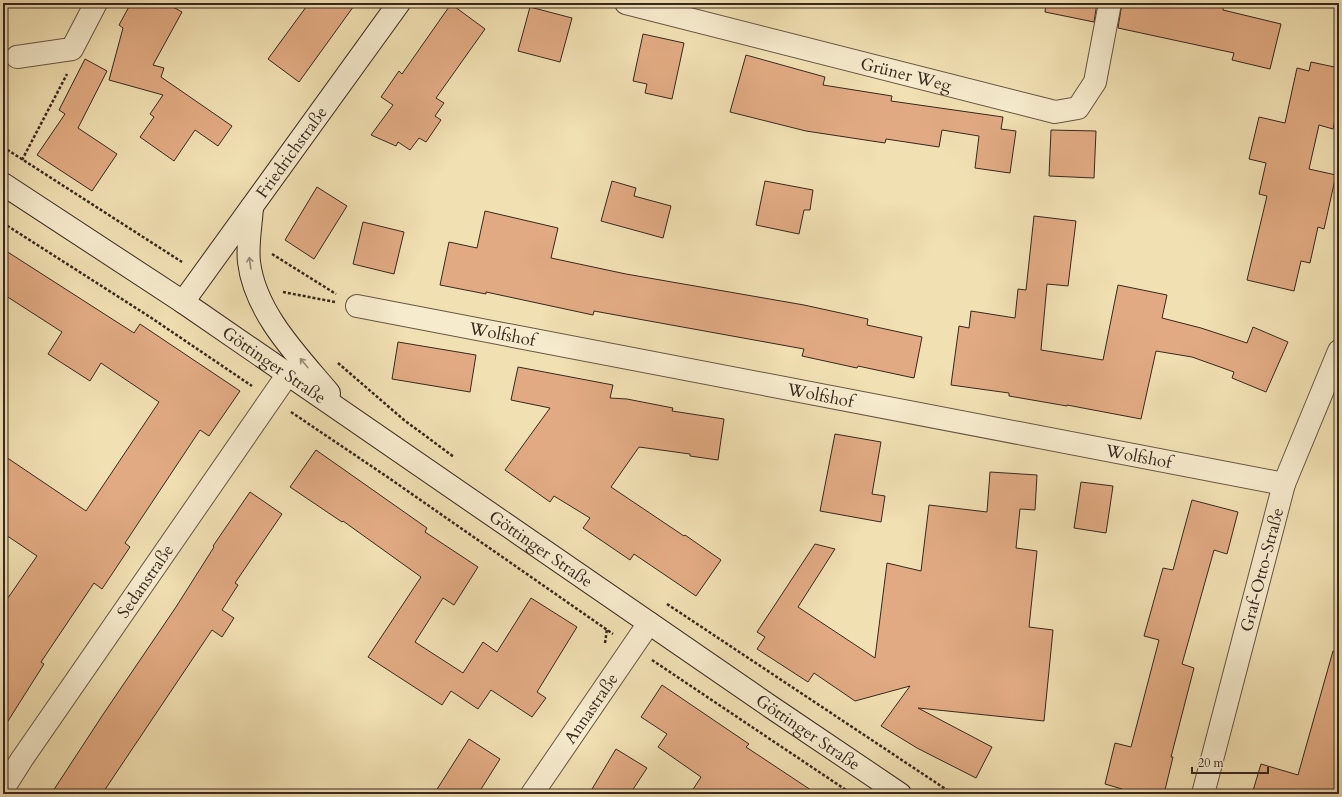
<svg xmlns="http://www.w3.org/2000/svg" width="1342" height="797" font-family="Cardo,serif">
  <rect width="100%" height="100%" fill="#f1e0b2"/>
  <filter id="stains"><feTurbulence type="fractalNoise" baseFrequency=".005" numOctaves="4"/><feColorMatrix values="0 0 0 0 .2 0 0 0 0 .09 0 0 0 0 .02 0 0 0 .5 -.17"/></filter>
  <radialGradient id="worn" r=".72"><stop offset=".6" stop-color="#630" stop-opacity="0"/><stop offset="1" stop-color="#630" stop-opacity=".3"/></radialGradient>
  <g fill="#e1aa82" stroke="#372820">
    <path d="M131,3H166L182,12L153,65L164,68L161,77L232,126L218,146L195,130L174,161L140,137L154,117L150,114L163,95L109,80L123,28L119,25Z"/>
    <path d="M309,3H356L299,82L268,59Z"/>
    <path d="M1046,3H1097L1094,22L1045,12Z"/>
    <path d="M1122,3H1209L1223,6V10L1281,24L1270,69L1232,60L1234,53L1118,28Z"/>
    <path d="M451,4L485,29L436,98L444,103L435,116L441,120L426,142L419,138L410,150L398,142L396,146L371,135L393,105L381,97L399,71L402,74Z"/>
    <path d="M530,7L572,18L560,62L518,51Z"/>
    <path d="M643,34L684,43L672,99L645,93L647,84L633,81Z"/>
    <path d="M746,55L825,77L823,85L892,96L891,101L1003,117L1001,129L1016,131L1010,173L975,168L979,136L942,130L939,147L886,139L885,143L806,131L730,112Z"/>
    <path d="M85,59L107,71L78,128L117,154L92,191L37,155L65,114L59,110Z"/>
    <path d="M1311,62L1339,68V116L1336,115L1333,129L1319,125L1309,169L1336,175L1324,229L1318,227L1310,263L1301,261L1294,291L1247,280L1267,196L1259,194L1266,163L1249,159L1259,117L1285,123L1297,68L1309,71Z"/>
    <path d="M1051,130L1096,131L1094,178L1049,176Z"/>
    <path d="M612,181L636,188L634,196L671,206L663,238L601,221Z"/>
    <path d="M765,181L813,190L810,210H804L799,234L756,225Z"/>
    <path d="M317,187L347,206L314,259L285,240Z"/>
    <path d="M485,211L558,228L551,258L626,274L804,305L868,319L867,325L922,337L914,378L858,366L857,368L802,356L804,349L594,311L593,315L486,292V294L440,285L449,242L477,248Z"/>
    <path d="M1034,216L1076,221L1068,286L1047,284L1041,350L1103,360L1118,285L1167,295L1162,318L1201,328L1247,343L1253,327L1288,342L1266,392L1232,378L1234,372L1192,357L1156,351L1141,419L1067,405V406L1009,396V393L951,385L959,326L969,328L971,311L1015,318L1018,289L1026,290Z"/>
    <path d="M363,222L404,232L394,274L353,264Z"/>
    <path d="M3,249L134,333L140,324L240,391L209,436L200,430L125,543L130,547L102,589L94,583L41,662L44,664L3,729V605L37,556L3,533V455L86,511L159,402L101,363L90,381L48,354L62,332L3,294Z"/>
    <path d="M398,342L476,355L470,392L392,379Z"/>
    <path d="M518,367L613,385L610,398L627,399L673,408L672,411L724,419L718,460L690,456V454L639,447L611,487L684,536L685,535L721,560L696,596L634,554L630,560L583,528L590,518L554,496L550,502L505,470L550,408L511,400Z"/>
    <path d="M835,434L881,442L872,494L885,496L881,522L820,511Z"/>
    <path d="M316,450L427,528L425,532L478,567L454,605L443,598L415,642L463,673L483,642L497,652L531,598L577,627L537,692L546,698L532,717L491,690L478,709L451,691L442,705L368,657L421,577L343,521L342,522L290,487Z"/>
    <path d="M990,472L1037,475L1035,510L1020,509L1016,548L1037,551L1029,627L1053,630L1044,721L918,708L992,747L976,778L917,748L881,726L910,686L855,701L814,673L808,682L757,649L765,637L757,632L815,544L835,549L798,607L875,658L887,563L921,571L929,505L987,512Z"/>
    <path d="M1081,482L1113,486L1106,533L1074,528Z"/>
    <path d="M250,492L282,514L235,583L238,585L222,610L234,618L222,637L212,630L102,794H51L104,713L176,607L214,547L213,546Z"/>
    <path d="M1192,500L1238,512L1227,554L1214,550L1182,664L1194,668L1171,757H1173L1164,794H1121L1122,789L1105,784L1115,743L1131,747L1159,640L1144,636L1163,568L1173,570Z"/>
    <path d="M1333,651L1339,652V794H1252L1261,764L1298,775Z"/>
    <path d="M662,685L749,744L746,747L817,794H690L701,777L658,747L667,734L641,717Z"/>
    <path d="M469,739L500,759L478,794H434Z"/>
    <path d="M616,749L647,768L630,794H589Z"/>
  </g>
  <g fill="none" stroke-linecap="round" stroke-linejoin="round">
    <g stroke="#665644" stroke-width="24">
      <g id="street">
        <path id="s1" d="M626,3L1055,112L1078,108L1095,82L1110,3"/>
        <path d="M17,57L72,49L96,3"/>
        <path id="s2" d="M357,306L1284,484"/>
        <path id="s3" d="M3,789L22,759L288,374"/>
        <path id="s4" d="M532,794L649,623"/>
        <path id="s5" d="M1203,794L1284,484L1339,351"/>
      </g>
    </g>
    <g stroke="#372820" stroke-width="24">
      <g id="secondary">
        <path id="s6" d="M3,184L183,302L771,707L900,794"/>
        <path d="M252,207C251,225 247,244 249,262C255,313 298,356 329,393"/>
        <path id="s7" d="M183,302L399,3"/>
      </g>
    </g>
    <g stroke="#372820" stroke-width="2.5" stroke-dasharray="3 2" stroke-linecap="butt">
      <path d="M3,147L182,262"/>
      <path d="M22,160L67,74"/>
      <path d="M3,223L150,317L252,386"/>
      <path d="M272,254L336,294"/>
      <path d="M283,292L335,302"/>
      <path d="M338,363L404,420L454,457"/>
      <path d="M291,412L386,476L613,634"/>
      <path d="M667,604L953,794"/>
      <path d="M605,643L607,629"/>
      <path d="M652,660L852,794"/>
    </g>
    <use href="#street" stroke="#f6ebcd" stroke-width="22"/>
    <use href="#secondary" stroke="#f6ebcd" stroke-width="22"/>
  </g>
  <defs><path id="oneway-shaft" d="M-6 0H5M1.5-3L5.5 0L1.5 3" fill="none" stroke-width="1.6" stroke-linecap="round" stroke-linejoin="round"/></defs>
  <g stroke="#968a76">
    <use href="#oneway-shaft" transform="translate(250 263) rotate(-98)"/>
    <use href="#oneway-shaft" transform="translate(304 363) rotate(-130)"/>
  </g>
  <g text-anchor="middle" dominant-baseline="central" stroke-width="3" stroke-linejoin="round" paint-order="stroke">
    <g font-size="17" fill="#372820" stroke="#f6ebcd">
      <text stroke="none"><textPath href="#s1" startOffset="289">Grüner Weg</textPath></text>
      <text stroke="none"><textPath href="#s7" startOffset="185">Friedrichstraße</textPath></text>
      <text stroke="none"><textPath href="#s2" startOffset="148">Wolfshof</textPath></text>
      <text stroke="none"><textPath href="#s6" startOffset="326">Göttinger Straße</textPath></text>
      <text stroke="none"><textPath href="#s2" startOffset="472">Wolfshof</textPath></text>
      <text stroke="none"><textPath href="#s2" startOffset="796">Wolfshof</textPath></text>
      <text stroke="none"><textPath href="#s6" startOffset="650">Göttinger Straße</textPath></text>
      <text stroke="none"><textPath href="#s5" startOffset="232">Graf-Otto-Straße</textPath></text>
      <text stroke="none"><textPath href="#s3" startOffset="252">Sedanstraße</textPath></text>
      <text stroke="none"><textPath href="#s4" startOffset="104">Annastraße</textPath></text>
      <text stroke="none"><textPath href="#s6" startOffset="974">Göttinger Straße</textPath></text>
    </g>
  </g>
  <rect width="1342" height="797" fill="none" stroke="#f1e0b2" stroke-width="16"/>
  <rect x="4" y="4" width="1334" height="789" fill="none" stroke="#372820" stroke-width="2"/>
  <rect x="8" y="8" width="1326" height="781" fill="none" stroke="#372820"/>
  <path d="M1192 767v6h76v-6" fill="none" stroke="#372820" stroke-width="2"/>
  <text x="1198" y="767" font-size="12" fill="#372820" stroke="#f6ebcd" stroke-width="3" paint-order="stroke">20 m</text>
  <rect width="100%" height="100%" filter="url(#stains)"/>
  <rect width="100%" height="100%" fill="url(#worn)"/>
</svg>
